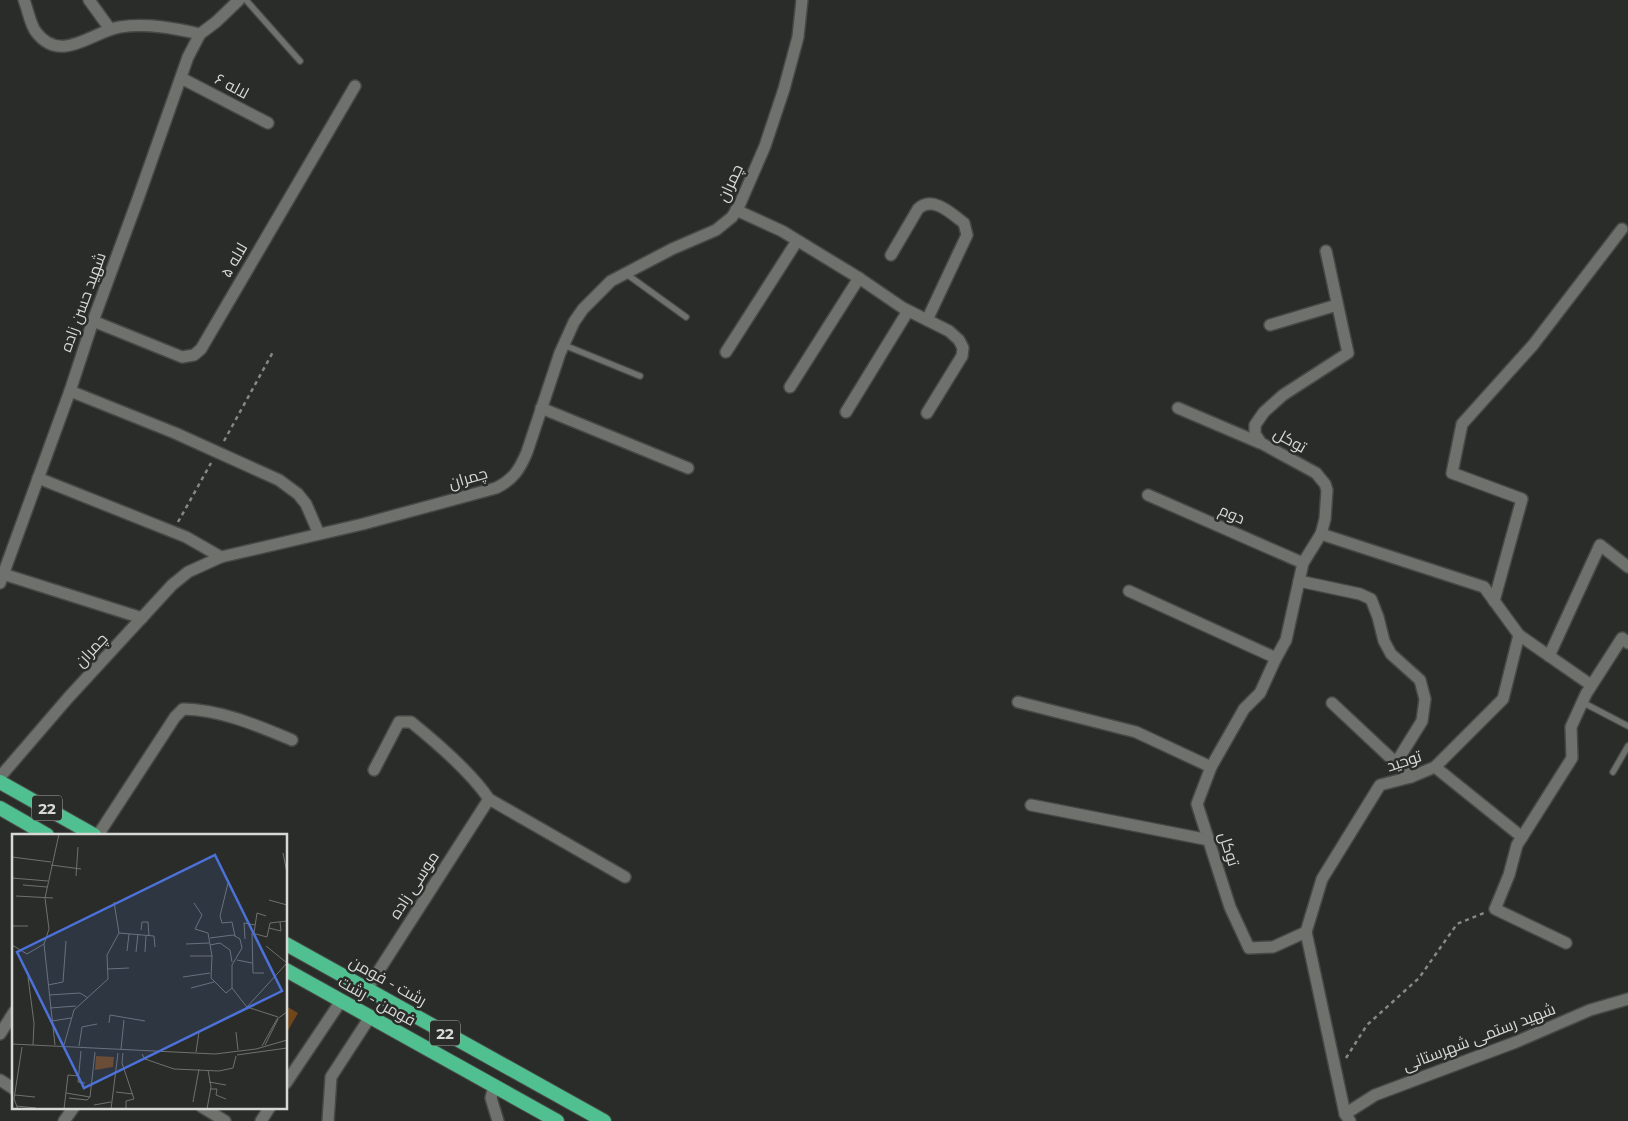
<svg xmlns="http://www.w3.org/2000/svg" width="1628" height="1121" font-family="Montserrat,Cairo,sans-serif">
  <rect width="100%" height="100%" fill="#2a2c29"/>
  <path fill="#71461a" d="M286,1006L298,1013L286,1034Z"/>
  <g fill="none" stroke-linecap="round" stroke-linejoin="round">
    <g stroke="#464845" stroke-width="8">
      <g id="service">
        <path d="M246,0L300,61"/>
        <path d="M625,273L686,317"/>
        <path d="M564,345L640,376"/>
        <path d="M1582,702L1628,726"/>
        <path d="M1613,772L1628,746"/>
      </g>
    </g>
    <g stroke="#464845" stroke-width="14">
      <g id="minor">
        <path d="M24,0C28,10 30,24 36,32C61,65 93,31 120,27C147,23 174,28 200,34"/>
        <path d="M89,0L110,29"/>
        <path d="M181,78L268,123"/>
        <path d="M736,210L782,231L859,278L903,308L949,331L959,340L963,348L962,356L927,413"/>
        <path d="M891,255L918,209C932,195 951,213 964,223L967,235L927,320"/>
        <path d="M93,321L182,357L194,355L201,349L355,86"/>
        <path d="M1270,325L1337,305"/>
        <path d="M726,352L797,241"/>
        <path d="M790,387L859,278"/>
        <path d="M70,391L175,433L279,480L298,494L306,504L319,534"/>
        <path d="M541,408L688,468"/>
        <path d="M1178,408L1260,443"/>
        <path d="M846,412L908,311"/>
        <path d="M38,478L186,537L221,557"/>
        <path d="M1148,495L1303,563"/>
        <path d="M1321,534L1484,587L1519,635L1503,699L1435,767L1411,777L1380,785L1322,879L1306,932L1345,1114L1350,1121"/>
        <path d="M3,574L142,618"/>
        <path d="M1299,581L1360,594L1371,599L1378,617L1384,641L1391,654L1420,680L1425,699L1422,721L1396,763"/>
        <path d="M0,583L70,391L93,321L139,196L188,57L200,34L216,22L239,0"/>
        <path d="M1129,591L1276,658L1286,640L1303,563L1321,534L1325,519L1327,490L1325,484L1316,473L1261,443L1255,434V425L1264,412L1283,395L1348,353L1326,251"/>
        <path d="M1494,601L1522,499L1452,473L1462,424L1533,345L1622,229"/>
        <path d="M1519,635L1591,685"/>
        <path d="M1549,656L1600,545L1628,567"/>
        <path d="M1276,658L1260,693L1244,709L1211,767L1197,804L1230,907L1249,948L1273,947L1306,932"/>
        <path d="M1018,702L1136,732L1211,767"/>
        <path d="M1332,703L1411,777"/>
        <path d="M1435,767L1522,837"/>
        <path d="M374,770L399,722H411C437,743 470,771 489,799L625,877"/>
        <path d="M0,777L68,698L172,585L188,572L221,557L363,524L496,488C513,480 520,469 527,452L560,353L574,322L583,309L611,281L672,249L716,230L732,217L739,206L765,146L784,89L798,37L802,0"/>
        <path d="M1031,805L1209,840"/>
        <path d="M98,835L175,717L183,709C222,710 256,725 292,740"/>
        <path d="M1566,943L1495,909L1509,875L1517,845L1572,758L1571,727L1586,694L1622,638L1628,643"/>
        <path d="M367,989L489,799"/>
        <path d="M0,1034L14,1012"/>
        <path d="M0,1080L14,1089"/>
        <path d="M286,1083L341,1001"/>
        <path d="M494,1086L491,1098L498,1121"/>
        <path d="M202,1107L225,1121"/>
        <path d="M1345,1114L1375,1095L1516,1042L1590,1010L1628,999"/>
        <path d="M64,1121L74,1107"/>
        <path d="M261,1121L270,1107"/>
        <path d="M328,1121L331,1077L370,1017"/>
      </g>
    </g>
    <g stroke="#464845" stroke-width="16">
      <g id="trunk">
        <path d="M0,782L94,835"/>
        <path d="M0,808L47,835"/>
        <path d="M286,944L604,1121"/>
        <path d="M286,970L557,1121"/>
      </g>
    </g>
    <g stroke="#878886" stroke-width="2.5" stroke-dasharray="4 4" stroke-linecap="butt">
      <path d="M224,441L273,352"/>
      <path d="M178,522L211,463"/>
      <path d="M1346,1058L1367,1025L1419,978L1457,924L1484,913"/>
    </g>
    <use href="#service" stroke="#6f716d" stroke-width="5.5"/>
    <use href="#minor" stroke="#6f716d" stroke-width="11"/>
    <use href="#trunk" stroke="#50c091" stroke-width="14"/>
  </g>
  <g text-anchor="middle" dominant-baseline="central" stroke-width="5" stroke-linejoin="round" paint-order="stroke">
    <g fill="#2a2c29" stroke="#a4a5a3" stroke-width="1">
      <rect x="32" y="795.5" width="30" height="25" rx="4"/>
      <rect x="430" y="1020.5" width="30" height="25" rx="4"/>
    </g>
    <g font-size="15" font-weight="bold" fill="#d8d9d7">
      <text x="47" y="808">22</text>
      <text x="445" y="1033">22</text>
    </g>
    <g font-size="16" fill="#d8d9d7" stroke="#2a2c29">
      <text transform="translate(232 86) rotate(28)">لاله ۶</text>
      <text transform="translate(730 183) rotate(-65)">چمران</text>
      <text transform="translate(234 260) rotate(-60)">لاله ۵</text>
      <text transform="translate(83 302) rotate(-70)">شهید حسن زاده</text>
      <text transform="translate(1290 440) rotate(29)">توکل</text>
      <text transform="translate(468 478) rotate(-16)">چمران</text>
      <text transform="translate(1232 514) rotate(24)">دوم</text>
      <text transform="translate(91 650) rotate(-47)">چمران</text>
      <text transform="translate(1404 761) rotate(-18)">توحید</text>
      <text transform="translate(1229 849) rotate(72)">توکل</text>
      <text transform="translate(414 885) rotate(-57)">موسی زاده</text>
      <text transform="translate(388 981) rotate(29)">رشت - فومن</text>
      <text transform="translate(377 1001) rotate(29)">فومن - رشت</text>
      <text transform="translate(1479 1037) rotate(-21)">شهید رستمی شهرستانی</text>
    </g>
  </g>
  <g transform="translate(12 834)">
    <rect width="275" height="275" fill="#2a2c29"/>
    <path d="M84,222L102,223L101,233L83,236Z" fill="#71461a"/>
    <path fill="none" stroke="#70716f" stroke-width="1" d="M271,19L275,39M0,23L39,28M39,31L69,35M64,42L66,13M0,44L36,47M216,49L208,82L210,89L220,88L223,102M11,51L35,53M4,62L41,64M257,66L275,71M0,92H16M257,94L269,97L268,88M129,96L130,88H136L137,102M107,99L142,102L143,113M242,99L245,79L254,82M198,104L221,101L228,105L230,114L220,131V154L235,173L266,183M233,105L232,89L243,91M174,110L197,109M0,111L15,120L32,110M198,111L208,109L218,116L220,128M254,112L275,129M115,117L117,100M124,118L126,100M133,118L134,102M178,122H200L196,99L183,95L190,81L182,69M200,122L199,144L214,159L220,154M225,126L240,129M95,135L117,134M252,139H241L240,99L255,103L258,89L275,87M16,143L22,189L21,211M171,143L198,139M36,151L51,148L54,107M179,154L202,148M37,161L68,159L76,164M235,173L275,129M38,174L64,172M40,187L59,184M97,189L98,181L133,187M224,198L226,216M0,210L203,220L244,215L275,206M43,211L32,110L37,95L33,64L47,0M52,211L62,176L96,145L95,121L107,99L102,68M253,211L266,185M67,212L70,193L85,190M250,212L265,185L275,178M109,215L112,186M69,217L66,248L73,249M184,218L187,198M111,219L110,229L122,265L114,267V275M130,220L133,225L162,235L207,237L221,234L224,222M225,221L275,214M197,248L214,251M198,255H205L204,261L214,265M104,258L121,260M54,259L78,263L83,218M3,261L23,263M57,264L75,266L78,263M181,268L187,235M82,271L99,268M4,272L24,274M6,275L2,265L10,213M52,275L56,241L67,242M99,275L106,219M195,275L199,253L196,236"/>
    <path fill="#4c71d8" fill-opacity="0.15" stroke="#4c71d8" stroke-width="2.5" d="M203,21L270,157L72,254L5,118Z"/>
    <rect width="275" height="275" fill="none" stroke="#d8d9d7" stroke-width="2.5"/>
  </g>
</svg>
